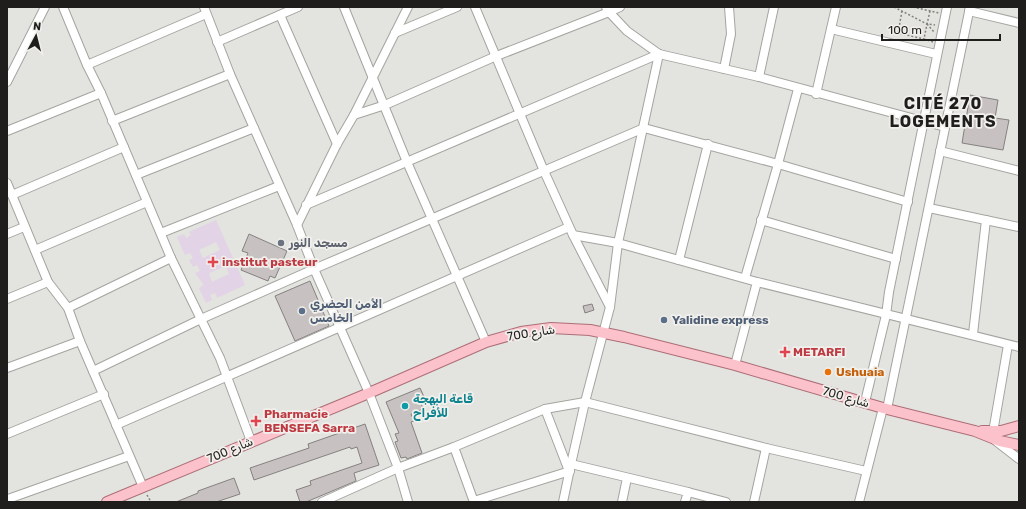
<svg xmlns="http://www.w3.org/2000/svg" width="1026" height="509" font-family="Rubik,Vazirmatn,sans-serif">
  <rect width="100%" height="100%" fill="#e3e3df"/>
  <path fill="#e2d3e6" fill-rule="evenodd" d="M216,220L245,285L217,298L215,293L210,295L212,300L206,303L199,288L204,285L195,273L200,271L197,265L193,267L189,260L193,258L190,253L185,255L177,237L184,234L186,238L191,235L189,232ZM216,242L220,250L203,258L199,250ZM226,266L229,274L212,282L209,273Z"/>
  <g fill="#c7c2c1" stroke="#858180">
    <path d="M970,95L998,100L995,118L1009,120L1003,150L962,143Z"/>
    <path d="M249,234L287,251L275,278L270,276L268,281L241,270L248,253L242,251Z"/>
    <path d="M310,281L329,326L295,341L275,296Z"/>
    <path d="M592,304L594,310L585,313L583,306Z"/>
    <path d="M420,388L426,401L421,403L423,409L411,414L414,421L411,422L422,453L407,459L406,457L401,458L395,442L398,441L395,434L399,433L386,402Z"/>
    <path d="M365,424L379,465L354,473L356,481L306,502H300L296,490L311,485L310,481L362,463L357,447L351,449L350,447L254,480L250,468L309,448L308,444Z"/>
    <path d="M234,478L240,494L216,502H176L198,493V491Z"/>
  </g>
  <g fill="none" stroke-linecap="round" stroke-linejoin="round">
    <g stroke="#a4a4a0" stroke-width="10">
      <g id="minor">
        <path d="M63,7L87,65L101,93L171,258L220,358L251,441"/>
        <path d="M204,7L230,74L297,225L314,269L369,393L398,468L454,447L474,502"/>
        <path d="M344,7L407,162L486,342"/>
        <path d="M475,7L544,171L573,235L618,243L757,282L1019,347"/>
        <path d="M620,7L609,12L627,31L659,54L759,77L945,127"/>
        <path d="M969,11L1019,23"/>
        <path d="M280,15L337,144"/>
        <path d="M831,29L936,54"/>
        <path d="M395,33L457,7"/>
        <path d="M217,42L298,7"/>
        <path d="M87,65L206,14"/>
        <path d="M724,69L731,34L729,7"/>
        <path d="M759,77L774,7"/>
        <path d="M7,82L45,7"/>
        <path d="M816,94L836,7"/>
        <path d="M354,115L408,7"/>
        <path d="M112,121L230,74"/>
        <path d="M7,131L101,93"/>
        <path d="M940,151L1019,171"/>
        <path d="M136,175L254,128"/>
        <path d="M7,183L48,282L68,308L80,341L143,487"/>
        <path d="M12,195L124,147"/>
        <path d="M306,205L659,54"/>
        <path d="M929,208L1019,227"/>
        <path d="M761,220L896,259"/>
        <path d="M297,225L337,144L354,115L385,105L494,57L609,12L606,7"/>
        <path d="M161,233L279,186"/>
        <path d="M7,234L24,227"/>
        <path d="M573,235L610,307"/>
        <path d="M35,250L147,202"/>
        <path d="M679,260L708,144"/>
        <path d="M745,278L778,164L798,89"/>
        <path d="M7,299L48,282"/>
        <path d="M68,308L171,258"/>
        <path d="M973,334L986,220"/>
        <path d="M1008,345L992,438L1019,459"/>
        <path d="M735,365L757,282"/>
        <path d="M7,368L80,341"/>
        <path d="M93,371L201,319L314,269L644,128L778,164L908,202"/>
        <path d="M865,402L886,315L889,292L947,7"/>
        <path d="M545,409L569,471"/>
        <path d="M887,409L970,7"/>
        <path d="M116,425L569,227"/>
        <path d="M7,434L104,394"/>
        <path d="M454,447L545,409L585,402L766,448L866,471"/>
        <path d="M571,464L585,402L610,307L618,243L659,54"/>
        <path d="M688,492L726,502"/>
        <path d="M8,499L129,456"/>
        <path d="M474,501L570,471"/>
        <path d="M322,502L398,468L408,502"/>
        <path d="M563,502L571,464L688,492L685,502"/>
        <path d="M622,502L627,478"/>
        <path d="M754,502L766,448"/>
        <path d="M859,502L883,408"/>
      </g>
    </g>
    <g stroke="#ad6e77" stroke-width="12">
      <g id="major">
        <path d="M982,431H1001L1019,426"/>
        <path d="M107,502L369,393L486,342L521,332L551,328L590,330L624,337L735,365L883,408L975,431L1000,441L1019,445"/>
      </g>
    </g>
    <g stroke="#82817f" stroke-width="1.5" stroke-dasharray="2 2" stroke-linecap="butt">
      <path d="M894,7L927,24L924,39L933,42"/>
      <path d="M913,7L939,13"/>
      <path d="M902,11L898,33L924,39"/>
      <path d="M930,11L927,24L935,25"/>
      <path d="M927,24L934,32"/>
      <path d="M147,495L151,502"/>
    </g>
    <use href="#minor" stroke="#fff" stroke-width="8"/>
    <use href="#major" stroke="#fcc2cb" stroke-width="10"/>
  </g>
  <circle fill="#6b7280" stroke="#f1f0ec" stroke-width="1.5" cx="281" cy="243" r="4"/>
  <g fill="#e0444e" stroke="#f1f0ec" stroke-width="1.5">
    <path d="M211 256h4v4h4v4h-4v4h-4v-4h-4v-4h4z"/>
    <path d="M783 346h4v4h4v4h-4v4h-4v-4h-4v-4h4z"/>
    <path d="M254 415h4v4h4v4h-4v4h-4v-4h-4v-4h4z"/>
  </g>
  <g fill="#5c6f8a" stroke="#f1f0ec" stroke-width="1.5">
    <circle cx="302" cy="311" r="4"/>
    <circle cx="664" cy="320" r="4"/>
  </g>
  <circle fill="#e8710a" stroke="#f1f0ec" stroke-width="1.5" cx="828" cy="372" r="4"/>
  <circle fill="#0f9aa8" stroke="#f1f0ec" stroke-width="1.5" cx="405" cy="406" r="4"/>
  <g text-anchor="middle" dominant-baseline="central" stroke-width="3.5" stroke-linejoin="round" paint-order="stroke">
    <g font-size="12" font-weight="bold" fill="#5b616d" stroke="#f1f0ec" text-anchor="start">
      <text x="289" y="243">مسجد النور</text>
    </g>
    <g font-size="12" font-weight="bold" fill="#be3a42" stroke="#f1f0ec" text-anchor="start">
      <text x="222" y="262">institut pasteur</text>
      <text x="793" y="352">METARFI</text>
      <text x="264" y="414">Pharmacie<tspan x="264" dy="14">BENSEFA Sarra</tspan></text>
    </g>
    <g font-size="12" font-weight="bold" fill="#4e5e75" stroke="#f1f0ec" text-anchor="start">
      <text x="310" y="304">الأمن الحضري<tspan x="310" dy="14">الخامس</tspan></text>
      <text x="672" y="320">Yalidine express</text>
    </g>
    <g font-size="12" fill="#1f1e1d" stroke="#f1f0ec">
      <text transform="translate(531 333) rotate(-9)">شارع 700</text>
      <text transform="translate(846 397) rotate(16)">شارع 700</text>
      <text transform="translate(230 450) rotate(-23)">شارع 700</text>
    </g>
    <g font-size="12" font-weight="bold" fill="#c56008" stroke="#f1f0ec" text-anchor="start">
      <text x="836" y="372">Ushuaia</text>
    </g>
    <g font-size="12" font-weight="bold" fill="#0d838f" stroke="#f1f0ec" text-anchor="start">
      <text x="413" y="399">قاعة البهجة<tspan x="413" dy="14">للأفراح</tspan></text>
    </g>
    <g font-size="16" font-weight="bold" letter-spacing="1" fill="#1f1e1d" stroke="#f1f0ec">
      <text x="943" y="103">CITÉ 270<tspan x="943" dy="18">LOGEMENTS</tspan></text>
    </g>
  </g>
  <rect width="1026" height="509" fill="none" stroke="#1f1e1d" stroke-width="16"/>
  <g transform="translate(36 36) rotate(7)" stroke="#f1f0ec" stroke-width="3" paint-order="stroke">
  <path d="M0-3L7 15L0 10L-7 15Z" fill="#1f1e1d"/>
  <text y="-6" font-size="11" font-weight="bold" text-anchor="middle" fill="#1f1e1d">N</text>
  </g>
  <path d="M882 34v6h118v-6" fill="none" stroke="#1f1e1d" stroke-width="2"/>
  <text x="888" y="34" font-size="12" fill="#1f1e1d" stroke="#f1f0ec" stroke-width="3" paint-order="stroke">100 m</text>
</svg>
